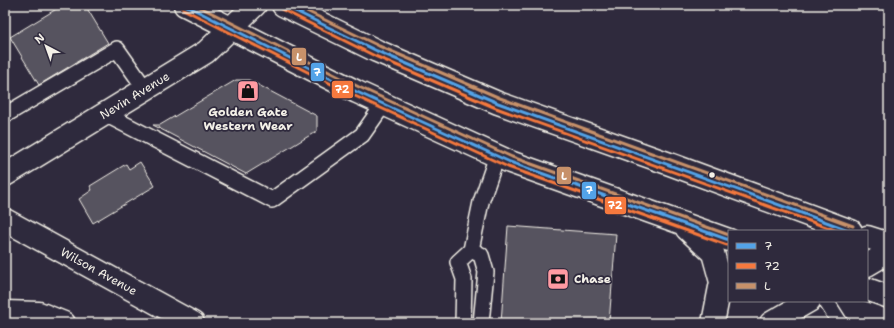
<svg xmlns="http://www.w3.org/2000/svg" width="894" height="328" font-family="'Shantell Sans',sans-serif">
  <rect width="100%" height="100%" fill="#2f2a3d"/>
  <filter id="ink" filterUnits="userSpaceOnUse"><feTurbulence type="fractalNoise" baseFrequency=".025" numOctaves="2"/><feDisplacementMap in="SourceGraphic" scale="8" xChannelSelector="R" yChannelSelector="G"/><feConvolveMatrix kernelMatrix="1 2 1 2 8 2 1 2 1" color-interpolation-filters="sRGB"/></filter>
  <g filter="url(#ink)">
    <g fill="#56525f" stroke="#f4f1e8">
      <path d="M63,5H85L108,43L39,85L10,37Z"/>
      <path d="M236,80H249L317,116V131L246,174L153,125H160Z"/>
      <path d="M140,162L155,186L93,223L79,199L92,190L90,186L126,164L129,169Z"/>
      <path d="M508,226L616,234L609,323H501Z"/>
    </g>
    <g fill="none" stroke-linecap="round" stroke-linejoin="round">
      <g stroke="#f4f1e8" stroke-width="18">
        <g id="lane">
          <path d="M105,114L272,200L362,135L383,105"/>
          <path d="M5,115L117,49L146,90"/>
          <path d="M471,250L481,255L486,272L481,323"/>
          <path d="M826,301L840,323"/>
          <path d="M463,323L464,279L458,262L471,250L481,202L497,156"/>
        </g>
      </g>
      <g stroke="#f4f1e8" stroke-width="25">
        <g id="street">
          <path id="s1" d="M5,175L206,52L255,5"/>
          <path id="s2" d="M5,220L193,323"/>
        </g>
      </g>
      <g stroke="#f4f1e8" stroke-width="25">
        <g id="secondary">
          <path d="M867,265L889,252"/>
          <path d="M771,323L809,301"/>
        </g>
      </g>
      <g stroke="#f4f1e8" stroke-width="25">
        <g id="primary">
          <path d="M185,5L357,92L510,162L729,240"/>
          <path d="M283,5L377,51L498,103L667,163L851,231"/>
          <path d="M687,229L713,253L721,282L713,323"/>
          <path d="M867,237L889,244"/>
          <path d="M867,289L889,297"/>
        </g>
      </g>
      <g stroke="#f4f1e8" stroke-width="25">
        <path id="highway" d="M5,312L39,313L64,323"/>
      </g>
      <use href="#lane" stroke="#2f2a3d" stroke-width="15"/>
      <use href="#street" stroke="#2f2a3d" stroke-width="22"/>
      <use href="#secondary" stroke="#2f2a3d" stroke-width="22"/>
      <use href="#primary" stroke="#2f2a3d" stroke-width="22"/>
      <use href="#highway" stroke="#2f2a3d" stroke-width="22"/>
      <g stroke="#2f2a3d" stroke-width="6">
        <g id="bus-1">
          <path d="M185,5L357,92L510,162L729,240"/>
          <path d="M283,5L377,51L498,103L851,231"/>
        </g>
      </g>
      <g stroke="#2f2a3d" stroke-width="6">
        <g id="bus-2">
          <path d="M183,9L355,96L508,167L727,245"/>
          <path d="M281,9L375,56L496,108L837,231"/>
        </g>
      </g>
      <g stroke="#2f2a3d" stroke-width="6">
        <g id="bus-3">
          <path d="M196,5L359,87L512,157L729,235"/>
          <path d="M294,5L379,46L500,98L853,226"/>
        </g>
      </g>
      <use href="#bus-1" stroke="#53a3e8" stroke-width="3"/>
      <use href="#bus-2" stroke="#f6793e" stroke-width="3"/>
      <use href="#bus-3" stroke="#c7916a" stroke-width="3"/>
    </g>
  </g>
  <defs>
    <g id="shop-square" transform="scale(1.15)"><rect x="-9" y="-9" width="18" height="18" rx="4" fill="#ff9aa2" stroke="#2f2a3d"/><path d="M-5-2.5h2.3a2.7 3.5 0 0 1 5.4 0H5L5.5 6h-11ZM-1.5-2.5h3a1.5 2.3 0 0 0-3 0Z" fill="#111"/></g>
    <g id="bank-square" transform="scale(1.15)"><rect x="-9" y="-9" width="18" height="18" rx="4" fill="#ff9aa2" stroke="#2f2a3d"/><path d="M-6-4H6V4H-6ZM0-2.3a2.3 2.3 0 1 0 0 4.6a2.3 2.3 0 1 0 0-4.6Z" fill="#111"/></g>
  </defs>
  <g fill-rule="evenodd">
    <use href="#shop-square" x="248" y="91"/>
    <use href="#bank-square" x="558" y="279"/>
  </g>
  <circle fill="#f4f1e8" stroke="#2f2a3d" stroke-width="1.5" cx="712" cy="175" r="3.5"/>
  <g text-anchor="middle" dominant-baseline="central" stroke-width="3.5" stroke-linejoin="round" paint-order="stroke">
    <g font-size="12" fill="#f4f1e8" stroke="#2f2a3d">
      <text stroke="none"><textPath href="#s1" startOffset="152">Nevin Avenue</textPath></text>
      <text stroke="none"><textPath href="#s2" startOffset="107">Wilson Avenue</textPath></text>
    </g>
    <g font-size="12" font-weight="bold" fill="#f4f1e8" stroke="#2f2a3d">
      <text x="248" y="112">Golden Gate<tspan x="248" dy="14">Western Wear</tspan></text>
      <text x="574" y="279" text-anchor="start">Chase</text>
    </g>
  </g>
  <g stroke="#2f2a3d" stroke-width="1.5">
    <rect x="291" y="47" width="16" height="19" rx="4" fill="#c7916a"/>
    <rect x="310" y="62" width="15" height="20" rx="4" fill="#53a3e8"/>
    <rect x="331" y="80" width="23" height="19" rx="4" fill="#f6793e"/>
    <rect x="556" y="166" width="16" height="19" rx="4" fill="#c7916a"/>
    <rect x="581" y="181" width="16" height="19" rx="4" fill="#53a3e8"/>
    <rect x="604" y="196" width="23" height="19" rx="4" fill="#f6793e"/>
  </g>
  <g font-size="11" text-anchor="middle" font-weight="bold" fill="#fff">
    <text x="299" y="61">L</text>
    <text x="317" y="76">7</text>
    <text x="342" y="93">72</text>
    <text x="564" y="180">L</text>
    <text x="589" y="194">7</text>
    <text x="615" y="209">72</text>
  </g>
  <rect width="894" height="328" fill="none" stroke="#2f2a3d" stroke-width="20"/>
  <rect x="10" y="10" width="874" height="308" fill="none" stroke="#f4f1e8" stroke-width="1.5" filter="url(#ink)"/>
  <rect x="728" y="230" width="140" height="72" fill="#2f2a3d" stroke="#7e7a81"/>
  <rect x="736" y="243" width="20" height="6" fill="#53a3e8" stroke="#7e7a81"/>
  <text x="764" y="250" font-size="12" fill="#f4f1e8">7</text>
  <rect x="736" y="263" width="20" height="6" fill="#f6793e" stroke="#7e7a81"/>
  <text x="764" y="270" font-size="12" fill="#f4f1e8">72</text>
  <rect x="736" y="283" width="20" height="6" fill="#c7916a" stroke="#7e7a81"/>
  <text x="764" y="290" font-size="12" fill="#f4f1e8">L</text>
  <g transform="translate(46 46) rotate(319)" stroke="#2f2a3d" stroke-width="3" paint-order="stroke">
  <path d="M0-3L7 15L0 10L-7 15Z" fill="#f4f1e8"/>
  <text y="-6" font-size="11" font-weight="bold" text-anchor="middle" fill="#f4f1e8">N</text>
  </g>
</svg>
